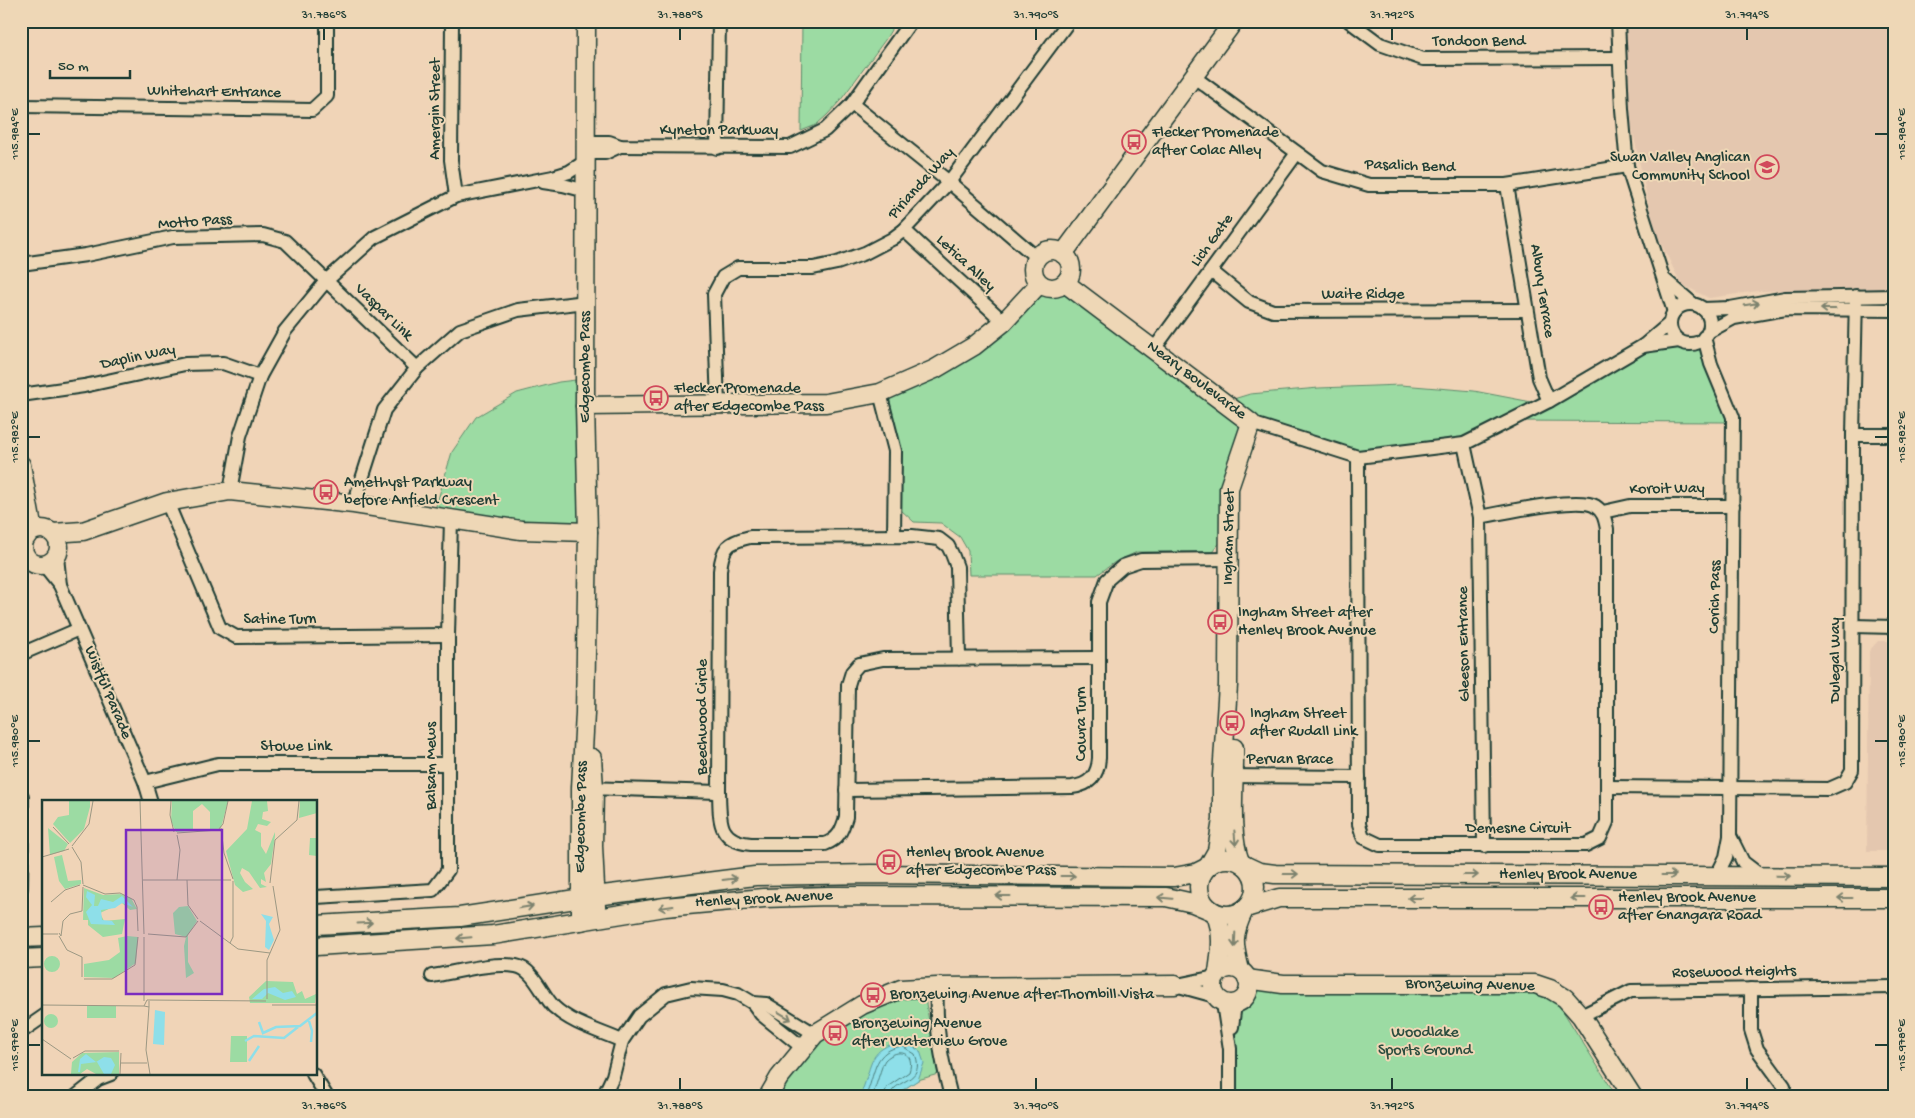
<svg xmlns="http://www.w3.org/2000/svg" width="1915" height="1118" font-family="'Gochi Hand',sans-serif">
  <rect width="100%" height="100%" fill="#f0d4b7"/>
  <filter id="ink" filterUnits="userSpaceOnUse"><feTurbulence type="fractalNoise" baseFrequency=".02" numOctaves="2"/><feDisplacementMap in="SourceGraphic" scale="10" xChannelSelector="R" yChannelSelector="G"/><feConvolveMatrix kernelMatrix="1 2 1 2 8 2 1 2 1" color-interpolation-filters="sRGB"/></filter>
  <g filter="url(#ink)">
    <g fill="#e4c7af">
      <path d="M1627,21H1894V289L1758,291L1709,298L1681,284L1654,229L1627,105Z"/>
      <path d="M1878,641H1894V851H1867L1869,651Z"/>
    </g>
    <g fill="#9cdba3" stroke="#5e8c6c">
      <path d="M802,21H890L891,30L885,40L840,101L827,115L816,125L801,131Z"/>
      <path d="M1064,289L1243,420L1223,487V539L1212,552H1137L1115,562L1097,575H969L968,551L960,537L941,523L914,522L901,510L902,452L889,402L894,392L1036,294Z"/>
      <path d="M1672,333C1680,341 1686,342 1697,340L1728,422L1512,421L1466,444L1358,451L1251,419L1227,401L1250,394L1319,388L1401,385L1474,391L1542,404L1630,349Z"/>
      <path d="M584,379L583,533L433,516L452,452L476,417L517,393L559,382Z"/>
      <path d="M21,491L32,531L25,542V556L21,557Z"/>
      <path d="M1528,987L1556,1000L1617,1097H1234L1236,1019L1240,999L1251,988Z"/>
      <path d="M924,992L938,1074L918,1080L892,1097H774L790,1067L831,1028L881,1001Z"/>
    </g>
    <path fill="#8edfe9" stroke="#629ea1" d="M902,1041L920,1051L924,1063L918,1080L892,1097H850L862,1091C873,1063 868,1049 902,1041Z"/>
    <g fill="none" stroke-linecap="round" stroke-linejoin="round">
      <g stroke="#4b7e7c" stroke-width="1">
        <path d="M862,1097L867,1093C876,1070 874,1051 902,1046L915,1054C927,1084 892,1078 890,1097"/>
        <path d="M872,1097C875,1090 882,1064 885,1060C898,1047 916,1052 909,1072L887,1087L883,1097"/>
      </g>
      <g stroke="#1f3d34" stroke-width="16">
        <g id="street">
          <path d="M452,21L451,160L456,196"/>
          <path d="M1349,21L1380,44L1423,59L1618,58"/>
          <path d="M1618,21L1622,109L1627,166L1674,312"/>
          <path d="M1194,77L1322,171L1369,185H1507L1627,166"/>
          <path d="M852,104L949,182L1036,257"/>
          <path d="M21,106L312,110L327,96V21"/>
          <path d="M586,142H609L620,146L790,147L825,130L852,104L911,21"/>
          <path d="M717,148L719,21"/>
          <path d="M586,153H605L620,146"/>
          <path d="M543,182L563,185L586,191"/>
          <path d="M1507,185L1539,378L1549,401"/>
          <path d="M904,230L1004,322"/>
          <path d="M21,264L86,255L173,237L263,235L285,241L417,368"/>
          <path d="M1211,271L1249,302L1273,311L1527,310"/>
          <path d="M1664,279L1693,304"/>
          <circle cx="1690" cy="324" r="20"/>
          <path d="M1703,309L1730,308L1785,298L1894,296"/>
          <path d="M1708,332L1734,318L1786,309L1894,310"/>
          <path d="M1704,337L1711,364L1733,417L1730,836L1726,857L1717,875"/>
          <path d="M1643,346L1679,341"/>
          <path d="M1154,349L1297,153"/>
          <path d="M880,393L895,451L894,536"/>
          <path d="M21,395L84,386L185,364L223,363L260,376"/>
          <path d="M718,405L714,294L723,277L738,268H813L837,263L865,253L892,239L904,230L949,182L1069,21"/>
          <path d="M1251,423L1358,457L1464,444L1549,401L1643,346L1670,323"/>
          <path d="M1853,435H1894"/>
          <path d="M1464,444L1480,517L1484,846"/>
          <path d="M1358,457L1359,824L1363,837L1380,845H1586L1600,838L1607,822V529C1605,519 1604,512 1595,506C1579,496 1501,513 1480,517"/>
          <path d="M230,491L240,436L260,376L285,331L326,281L375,237L456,196L553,177L569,172L586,161"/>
          <path d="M167,502L220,628L236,637L448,635"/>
          <path d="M354,504L384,410L417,368L460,330L518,310L586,302"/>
          <path d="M1603,512L1630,506H1733"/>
          <path d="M57,557L60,585"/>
          <path d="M44,565L60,585L145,782L151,802"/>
          <path d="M1853,626L1894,627"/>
          <path d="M21,654L79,629"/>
          <path d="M959,659L957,567L952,554L948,546L939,539L912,536L750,537C728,542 722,547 720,571L719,792C720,820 717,841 751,844H825C839,839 842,830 846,817L848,685L852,672L859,664L883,659L1098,658"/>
          <path d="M1227,776L1359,777"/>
          <path d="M145,782L218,764H448"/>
          <path d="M1607,787L1829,789L1845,782L1852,770L1853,435L1856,296"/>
          <path d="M586,788L719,792"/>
          <path d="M846,790L1072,787C1090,785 1098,775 1099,758V602L1107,580L1123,566L1141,560L1229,559"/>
          <path d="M1730,836L1743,862L1760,875"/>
          <path d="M21,888L22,796"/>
          <path d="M316,897L433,890L448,870V635L451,519"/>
          <path d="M432,976C457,972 491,962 516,966C534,969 542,995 554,1007C572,1024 600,1031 622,1041"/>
          <path d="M1175,985L1215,996"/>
          <path d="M1177,985L1215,977"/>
          <path d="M937,987C935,1027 941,1058 951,1097"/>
          <path d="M1751,989V1030L1757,1049L1784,1086"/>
          <path d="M753,1003L761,1014L803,1048"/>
          <path d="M1223,1003L1230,1049V1097"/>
          <path d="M1581,1016L1631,991L1894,987"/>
          <path d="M1232,1027L1235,1004"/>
          <path d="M21,1032L44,1016"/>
          <path d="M313,1074L327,1097"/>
          <path d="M75,1097L98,1079L111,1074"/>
          <path d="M603,1097L613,1076L622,1041L639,1016L666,994L691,988L723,990L738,994L753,1003L766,1004L815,1034"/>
        </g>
      </g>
      <g stroke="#1f3d34" stroke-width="21">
        <g id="secondary">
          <circle cx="1052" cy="269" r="19"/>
          <path d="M1063,254L1234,21"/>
          <path d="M1065,283L1251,423L1229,488L1228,685L1222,776V820L1217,851L1209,865"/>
          <path d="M585,406L826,403L880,393L935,369L974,346L1004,322L1039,284"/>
          <path d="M21,465L33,531"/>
          <circle cx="41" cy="547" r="18"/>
          <path d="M53,533L83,531L167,502L230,491L354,504L521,530L588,532"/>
          <path d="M1234,748C1235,783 1228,830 1240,862"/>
          <path d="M592,758L594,788L593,846L596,907"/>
          <circle cx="1227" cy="887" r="28"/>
          <path d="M1244,865L1259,872L1275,874L1894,877"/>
          <path d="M1246,908L1279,898H1894"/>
          <path d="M1215,913C1224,933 1221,951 1218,972"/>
          <path d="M581,921V788L585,713L588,532L585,406L586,21"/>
          <path d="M316,925L460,917L595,896L755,876L871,874L1174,877L1196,873L1206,868"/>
          <path d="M21,938L44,937"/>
          <path d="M316,946L493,935L665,907L764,898L828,896L1166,897L1193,903L1212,911"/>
          <path d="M21,959L44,958"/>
          <circle cx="1231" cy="986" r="18"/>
          <path d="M1240,970C1233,943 1232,935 1244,910"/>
          <path d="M1247,979L1283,984H1535L1550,989L1565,998L1581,1016L1633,1097"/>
          <path d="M768,1097L779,1078L815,1034L862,1005L901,989L937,987L1175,985"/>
        </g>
      </g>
      <use href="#street" stroke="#eed7b6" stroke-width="12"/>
      <use href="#secondary" stroke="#eed7b6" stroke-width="18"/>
    </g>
    <defs><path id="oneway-shaft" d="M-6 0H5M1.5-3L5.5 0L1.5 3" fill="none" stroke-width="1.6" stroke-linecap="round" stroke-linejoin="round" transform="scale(1.25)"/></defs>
    <g stroke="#7c826e">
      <use href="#oneway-shaft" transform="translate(1752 304) rotate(-10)"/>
      <use href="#oneway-shaft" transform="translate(1828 309) rotate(180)"/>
      <use href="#oneway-shaft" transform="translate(1235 838) rotate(85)"/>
      <use href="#oneway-shaft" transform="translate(1291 874)"/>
      <use href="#oneway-shaft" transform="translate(1471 875)"/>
      <use href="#oneway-shaft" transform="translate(1669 875)"/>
      <use href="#oneway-shaft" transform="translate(1068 876)"/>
      <use href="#oneway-shaft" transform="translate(1783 876) rotate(1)"/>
      <use href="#oneway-shaft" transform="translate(730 879) rotate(-7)"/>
      <use href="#oneway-shaft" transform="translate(1003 896) rotate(-180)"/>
      <use href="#oneway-shaft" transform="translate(1165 898) rotate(-175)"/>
      <use href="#oneway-shaft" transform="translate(1415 898) rotate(180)"/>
      <use href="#oneway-shaft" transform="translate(1578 898) rotate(180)"/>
      <use href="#oneway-shaft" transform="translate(1845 898) rotate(180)"/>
      <use href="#oneway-shaft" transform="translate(526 907) rotate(-9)"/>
      <use href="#oneway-shaft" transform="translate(666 907) rotate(172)"/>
      <use href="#oneway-shaft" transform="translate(365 923) rotate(-3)"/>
      <use href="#oneway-shaft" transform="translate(464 938) rotate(175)"/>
      <use href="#oneway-shaft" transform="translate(1235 940) rotate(92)"/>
      <use href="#oneway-shaft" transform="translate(785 1016) rotate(31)"/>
    </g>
  </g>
  <path fill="none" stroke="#1f3d34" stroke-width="2" d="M324,28V40M680,28V40M1036,28V40M1392,28V40M1747,28V40M28,134H40M1875,134H1888M28,437H40M1875,437H1888M28,741H40M1875,741H1888M28,1045H40M1875,1045H1888M324,1078V1090M680,1078V1090M1036,1078V1090M1392,1078V1090M1747,1078V1090"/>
  <defs>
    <g id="bus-ring" transform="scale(1.25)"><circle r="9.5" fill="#eed7b6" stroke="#d1495b" stroke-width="1.5"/><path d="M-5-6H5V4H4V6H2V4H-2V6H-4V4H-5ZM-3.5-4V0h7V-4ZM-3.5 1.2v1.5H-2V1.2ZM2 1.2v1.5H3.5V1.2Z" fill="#d1495b"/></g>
    <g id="school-ring" transform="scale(1.25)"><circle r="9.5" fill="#eed7b6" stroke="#d1495b" stroke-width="1.5"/><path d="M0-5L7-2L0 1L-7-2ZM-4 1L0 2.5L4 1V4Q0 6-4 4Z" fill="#d1495b"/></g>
  </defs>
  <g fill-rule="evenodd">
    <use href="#bus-ring" x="1134" y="142"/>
    <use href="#school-ring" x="1767" y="167"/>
    <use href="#bus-ring" x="656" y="398"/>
    <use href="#bus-ring" x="326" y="492"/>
    <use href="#bus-ring" x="1220" y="622"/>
    <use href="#bus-ring" x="1232" y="723"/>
    <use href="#bus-ring" x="889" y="862"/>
    <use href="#bus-ring" x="1601" y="907"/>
    <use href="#bus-ring" x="873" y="995"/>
    <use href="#bus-ring" x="835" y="1033"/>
  </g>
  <g text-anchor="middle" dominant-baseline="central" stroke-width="4" stroke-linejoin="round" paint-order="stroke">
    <g font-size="16" fill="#1f3d34" stroke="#eed7b6">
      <text x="1479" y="42">Tondoon Bend</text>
      <text transform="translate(214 93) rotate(1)">Whitehart Entrance</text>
      <text transform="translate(436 109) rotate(-90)">Amergin Street</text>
      <text x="719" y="131">Kyneton Parkway</text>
      <text transform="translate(1410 167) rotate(2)">Pasalich Bend</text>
      <text transform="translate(922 184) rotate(-48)">Pirianda Way</text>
      <text transform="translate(195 223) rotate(-4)">Motto Pass</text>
      <text transform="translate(1213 241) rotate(-54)">Lich Gate</text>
      <text transform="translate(965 264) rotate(43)">Letica Alley</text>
      <text transform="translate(1541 291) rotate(81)">Albury Terrace</text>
      <text x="1363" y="295">Waite Ridge</text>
      <text transform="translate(383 313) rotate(44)">Vaspar Link</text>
      <text transform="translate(138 358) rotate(-12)">Daplin Way</text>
      <text transform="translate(586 367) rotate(-90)">Edgecombe Pass</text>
      <text transform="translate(1196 381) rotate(37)">Neary Boulevarde</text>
      <text transform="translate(1667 490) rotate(-1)">Koroit Way</text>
      <text transform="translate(1230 537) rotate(-89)">Ingham Street</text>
      <text transform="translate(1716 597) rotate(-89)">Corich Pass</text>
      <text x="280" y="620">Satine Turn</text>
      <text transform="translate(1465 644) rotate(-91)">Gleeson Entrance</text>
      <text transform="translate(1836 660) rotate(-90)">Dulegal Way</text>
      <text transform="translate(107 693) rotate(67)">Wistful Parade</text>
      <text transform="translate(703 717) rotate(-90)">Beechwood Circle</text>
      <text transform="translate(1082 724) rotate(-90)">Cowra Turn</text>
      <text x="296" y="747">Stowe Link</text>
      <text x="1290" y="760">Pervan Brace</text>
      <text transform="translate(432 766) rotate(-90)">Balsam Mews</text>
      <text transform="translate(582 817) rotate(-89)">Edgecombe Pass</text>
      <text x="1518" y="829">Demesne Circuit</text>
      <text x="1568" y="875">Henley Brook Avenue</text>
      <text transform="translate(764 900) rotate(-3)">Henley Brook Avenue</text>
      <text transform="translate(1734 973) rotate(-1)">Rosewood Heights</text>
      <text transform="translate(1470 986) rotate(1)">Bronzewing Avenue</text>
    </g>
    <g font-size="16" fill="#1f3d34" stroke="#eed7b6" text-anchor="start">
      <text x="1152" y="133">Flecker Promenade<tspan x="1152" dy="18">after Colac Alley</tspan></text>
      <text x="1750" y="158" text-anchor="end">Swan Valley Anglican<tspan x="1750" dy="18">Community School</tspan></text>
      <text x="674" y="389">Flecker Promenade<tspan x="674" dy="18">after Edgecombe Pass</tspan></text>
      <text x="344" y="483">Amethyst Parkway<tspan x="344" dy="18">before Anfield Crescent</tspan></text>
      <text x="1238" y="613">Ingham Street after<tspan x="1238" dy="18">Henley Brook Avenue</tspan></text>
      <text x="1250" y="714">Ingham Street<tspan x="1250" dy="18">after Rudall Link</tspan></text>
      <text x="906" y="853">Henley Brook Avenue<tspan x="906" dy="18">after Edgecombe Pass</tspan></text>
      <text x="1618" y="898">Henley Brook Avenue<tspan x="1618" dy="18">after Gnangara Road</tspan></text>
      <text x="890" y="995">Bronzewing Avenue after Thornbill Vista</text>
      <text x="852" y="1024">Bronzewing Avenue<tspan x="852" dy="18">after Waterview Grove</tspan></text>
    </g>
    <g font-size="16" fill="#2c4d3f" stroke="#eed7b6">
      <text x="1425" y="1033">Woodlake<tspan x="1425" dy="18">Sports Ground</tspan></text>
    </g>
  </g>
  <g transform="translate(42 800)">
    <rect width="275" height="275" fill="#f0d4b7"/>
    <path d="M27,1H48V7L42,29L28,43L11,24L16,17L27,15ZM130,1H186L179,28L168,31V12L160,4L151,11V31L134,32L129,21ZM210,1H225L226,11L221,12L220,19L229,22L225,26L216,24L213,30L219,33V46L224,54L233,32V36L229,64L222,73L224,82L219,79V84L225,87L218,88L207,72L200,68L198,73L203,82L211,89L201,92L193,85L184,51L205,29ZM258,1H275V13L257,18ZM6,28L26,44L22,51L8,55ZM268,38H275V56L267,55ZM20,55L26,81L39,80V84L23,89L17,81L12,57ZM42,88L61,95L79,94L89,98L95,109L88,110L80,103L58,113L62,121L83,119L80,134L61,137L46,125V120H41ZM146,106L155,121L146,135V162L152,173L144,178L142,146L144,137L133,134L131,113L137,107ZM85,136L96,137L94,163L72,178L42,177V164L67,160L78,152L76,138ZM2 164a8 8 0 1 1 16 0a8 8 0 1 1-16 0ZM224,181L251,182L255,194L260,191L263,199L274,194L273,203H208L207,197ZM45,206H74V218H45ZM2 221a7 7 0 1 1 14 0a7 7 0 1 1-14 0ZM189,236H205V262H188ZM77,252V274H54L45,269L38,274H29L30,262L40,253Z" fill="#9cdba3"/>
    <path d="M45,91L53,95L52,106H56L59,99L71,102L80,96L91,107L80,103L73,108L59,110L60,120L70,121L73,125L49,124L44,112L50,105L44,97ZM219,114L231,117L227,124L232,140L227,150L223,147L224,121ZM233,187L241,193L250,191L254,197L243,200L226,193L220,199H210L222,189ZM113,210L123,212L122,245L111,244ZM44,254L54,262L62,257L69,258L73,265L69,274H62L55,262L39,264L38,272H36L38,259Z" fill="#8edfe9"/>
    <path fill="none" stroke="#8edfe9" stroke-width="2.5" d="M267,221L270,231L269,242M217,222L221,233L234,227L258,226L275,213M203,241L212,236L242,238L256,227M207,261L217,246"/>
    <path fill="none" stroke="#9c9883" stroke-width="1" d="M98,1L102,134M129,1L128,15L132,32M11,27L27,44M179,28L182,53L191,79M135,33L176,30L181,24L186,1M135,35L138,50L135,80M30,46L47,24L51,1M30,47L39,62L41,84M0,57L27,49M101,80H189M145,80L146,105L156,119M228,83L233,40L255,20L257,1M41,85L63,94L78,93L92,100L95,107L96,131M9,102L23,90L38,85M158,121L196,149L228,153M17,133L19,136L21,121L28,114L40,111L41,87M0,134H16M106,134L144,137L156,121M17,136L25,150L40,157V177M188,143L191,137V81M42,179H70L93,165L96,137M225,199V160L238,130L231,86M102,201V137M107,201V207L102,206L105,200L224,201M0,205L102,206M230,205H275M107,207L104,250L108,274M0,239L29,259M31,258L43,251H77M79,263H105M78,274L79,253"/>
    <path fill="#7b2cbf" fill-opacity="0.15" stroke="#7b2cbf" stroke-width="2.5" d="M84,30H180V194H84Z"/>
    <rect width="275" height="275" fill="none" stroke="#1f3d34" stroke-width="2.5"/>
  </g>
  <rect width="1915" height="1118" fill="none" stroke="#eed7b6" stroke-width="55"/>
  <path d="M50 70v8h80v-8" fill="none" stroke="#1f3d34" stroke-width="2.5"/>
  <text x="58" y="70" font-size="15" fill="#1f3d34" stroke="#eed7b6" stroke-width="4" paint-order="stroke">50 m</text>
  <rect x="28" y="28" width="1860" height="1062" fill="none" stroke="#1f3d34" stroke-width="2"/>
  <g font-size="12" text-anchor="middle" fill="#1f3d34">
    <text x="324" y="18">31.786°S</text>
    <text x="680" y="18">31.788°S</text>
    <text x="1036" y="18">31.790°S</text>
    <text x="1392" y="18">31.792°S</text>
    <text x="1747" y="18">31.794°S</text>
    <text transform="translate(1901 134) rotate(-90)" y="4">115.984°E</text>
    <text transform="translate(14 134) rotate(-90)" y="4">115.984°E</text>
    <text transform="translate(1901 437) rotate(-90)" y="4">115.982°E</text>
    <text transform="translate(14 437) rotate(-90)" y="4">115.982°E</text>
    <text transform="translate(1901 741) rotate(-90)" y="4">115.980°E</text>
    <text transform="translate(14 741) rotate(-90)" y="4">115.980°E</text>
    <text transform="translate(1901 1045) rotate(-90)" y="4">115.978°E</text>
    <text transform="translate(14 1045) rotate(-90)" y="4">115.978°E</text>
    <text x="324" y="1109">31.786°S</text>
    <text x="680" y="1109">31.788°S</text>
    <text x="1036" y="1109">31.790°S</text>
    <text x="1392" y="1109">31.792°S</text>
    <text x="1747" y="1109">31.794°S</text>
  </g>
</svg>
